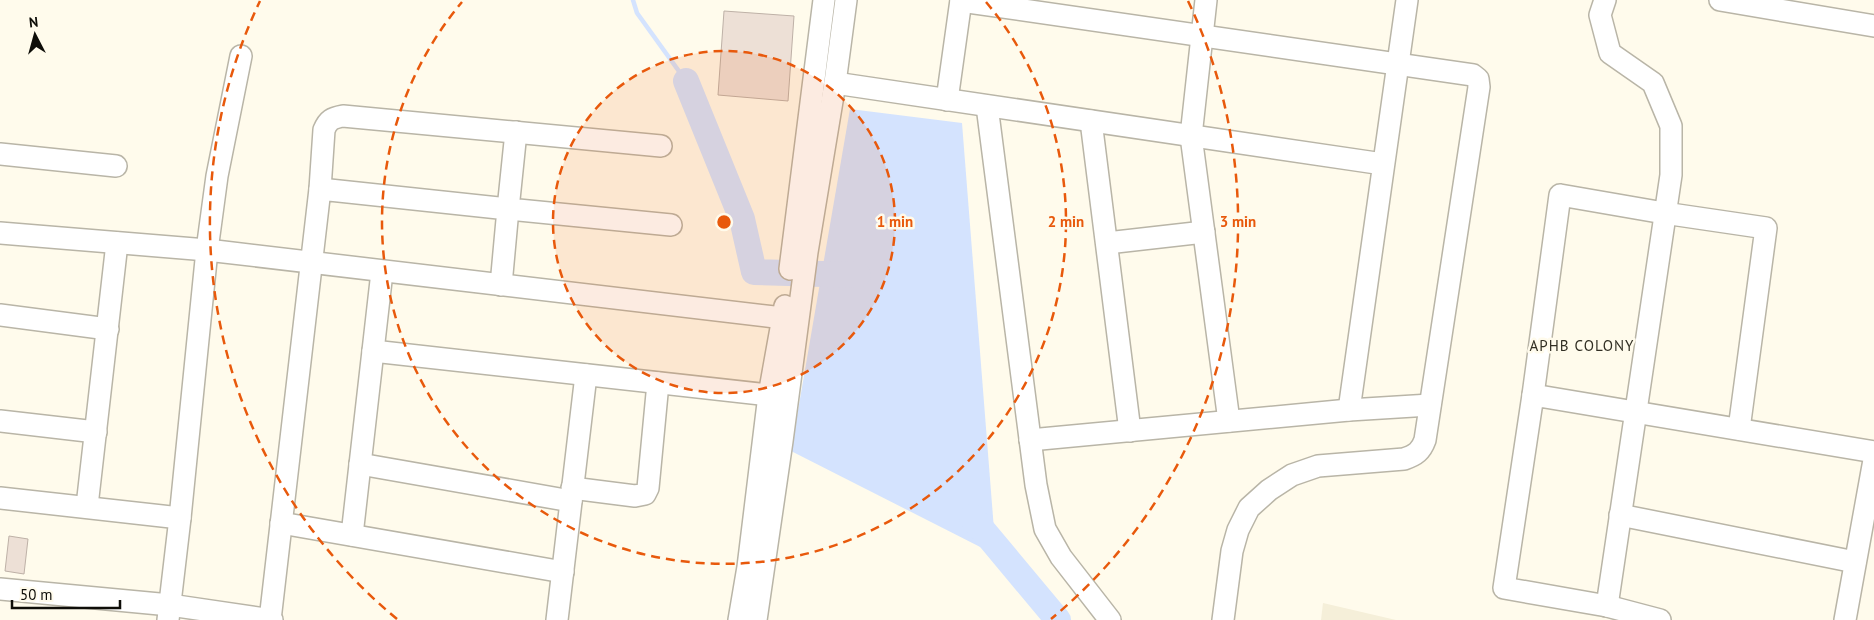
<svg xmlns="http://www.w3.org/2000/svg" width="1874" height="620" font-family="'PT Sans',sans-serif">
  <rect width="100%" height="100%" fill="#fffbec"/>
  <path fill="#f5efd9" d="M1323,603L1396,620H1321Z"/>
  <path fill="#d4e3fe" d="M850,109L962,123L996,555L791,451Z"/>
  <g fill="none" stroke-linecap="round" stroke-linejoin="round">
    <path stroke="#d4e3fe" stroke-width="4.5" d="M633,0L637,13L686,81"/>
    <g stroke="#d4e3fe" stroke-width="26">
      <path d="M686,81L742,219L754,272L858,275"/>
      <path d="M972,517L1058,620"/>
    </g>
  </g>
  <g fill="#ede0d6" stroke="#beb1a7">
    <path d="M724,11L794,16L788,101L718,95Z"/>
    <path d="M9,536L28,539L24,574L5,571Z"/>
  </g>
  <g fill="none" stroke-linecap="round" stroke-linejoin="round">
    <g stroke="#b9b5a7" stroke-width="24">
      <g id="minor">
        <path d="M1206,0L1191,136L1229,421"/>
        <path d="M1605,0L1600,15L1610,53L1653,83L1671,126V175L1607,606"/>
        <path d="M1720,0L1874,26"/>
        <path d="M961,1L1473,75L1478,79L1479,87L1425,440C1421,451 1416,455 1404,459L1318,466L1292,475L1269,490L1249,508L1238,530L1232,551L1223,620"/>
        <path d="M835,83L1383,164"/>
        <path d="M947,100L961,0"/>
        <path d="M987,106L1036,485L1045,529L1061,557L1110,620"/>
        <path d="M1091,121L1130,431"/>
        <path d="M516,132L508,209L671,225"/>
        <path d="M0,154L116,166"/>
        <path d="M320,189L324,130C328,120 332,118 343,116L661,146"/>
        <path d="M0,233L207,250L783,318"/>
        <path d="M1107,243L1204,232"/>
        <path d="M790,269L824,0"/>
        <path d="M0,315L108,329"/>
        <path d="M373,351L769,395"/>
        <path d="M1533,395L1560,195L1664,213L1766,228L1739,429"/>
        <path d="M1349,410L1407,0"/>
        <path d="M0,421L96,432"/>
        <path d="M1030,440L1349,410L1430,405"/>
        <path d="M360,464L571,501"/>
        <path d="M572,488L635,496L645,494L648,488L658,383"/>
        <path d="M0,498L180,518"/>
        <path d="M87,506L117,243"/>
        <path d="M1620,515L1855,562"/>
        <path d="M281,523L563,572"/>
        <path d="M352,535L382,272"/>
        <path d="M0,589L170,605L272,620"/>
        <path d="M168,620L180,518L207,250L217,176L241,56"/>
        <path d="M270,620L320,189L508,209L501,285"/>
        <path d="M557,620L586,375"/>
        <path d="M739,620L748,567L769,395L785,306"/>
        <path d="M756,620L782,441L807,252L835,83L846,0"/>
        <path d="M1660,620L1607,606L1504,588L1533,395L1874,452"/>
        <path d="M1845,620L1874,460"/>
      </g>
    </g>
    <use href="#minor" stroke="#fff" stroke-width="21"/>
  </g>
  <circle cx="724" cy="222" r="171" fill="#e8590c" fill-opacity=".12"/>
  <g fill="none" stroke="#e8590c" stroke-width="2.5" stroke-dasharray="9 6">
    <circle cx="724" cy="222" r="171"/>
    <path d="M986 2A342 342 0 1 1 462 2"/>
    <path d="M397 619A514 514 0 0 1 260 1M1188 1A514 514 0 0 1 1051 619"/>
  </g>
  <g text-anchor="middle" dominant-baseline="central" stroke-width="5" stroke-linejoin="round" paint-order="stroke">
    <g font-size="15" letter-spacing="1" fill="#312e23" stroke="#fffbec">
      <text x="1582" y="345">APHB COLONY</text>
    </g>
  </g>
  <circle cx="724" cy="222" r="8" fill="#e8590c" stroke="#fffbec" stroke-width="2.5"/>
  <g font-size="15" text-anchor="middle" font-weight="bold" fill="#e8590c" stroke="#fffbec" stroke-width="5" stroke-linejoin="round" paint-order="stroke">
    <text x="895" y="227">1 min</text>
    <text x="1066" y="227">2 min</text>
    <text x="1238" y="227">3 min</text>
  </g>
  <g transform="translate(35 35) rotate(354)" stroke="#fffbec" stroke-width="4" paint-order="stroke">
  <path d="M0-4L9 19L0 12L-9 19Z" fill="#0e0d08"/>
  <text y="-8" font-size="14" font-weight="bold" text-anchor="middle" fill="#0e0d08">N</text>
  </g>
  <path d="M12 600v8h108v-8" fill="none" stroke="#0e0d08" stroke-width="2.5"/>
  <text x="20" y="600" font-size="15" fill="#0e0d08" stroke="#fffbec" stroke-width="4" paint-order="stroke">50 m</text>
</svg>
